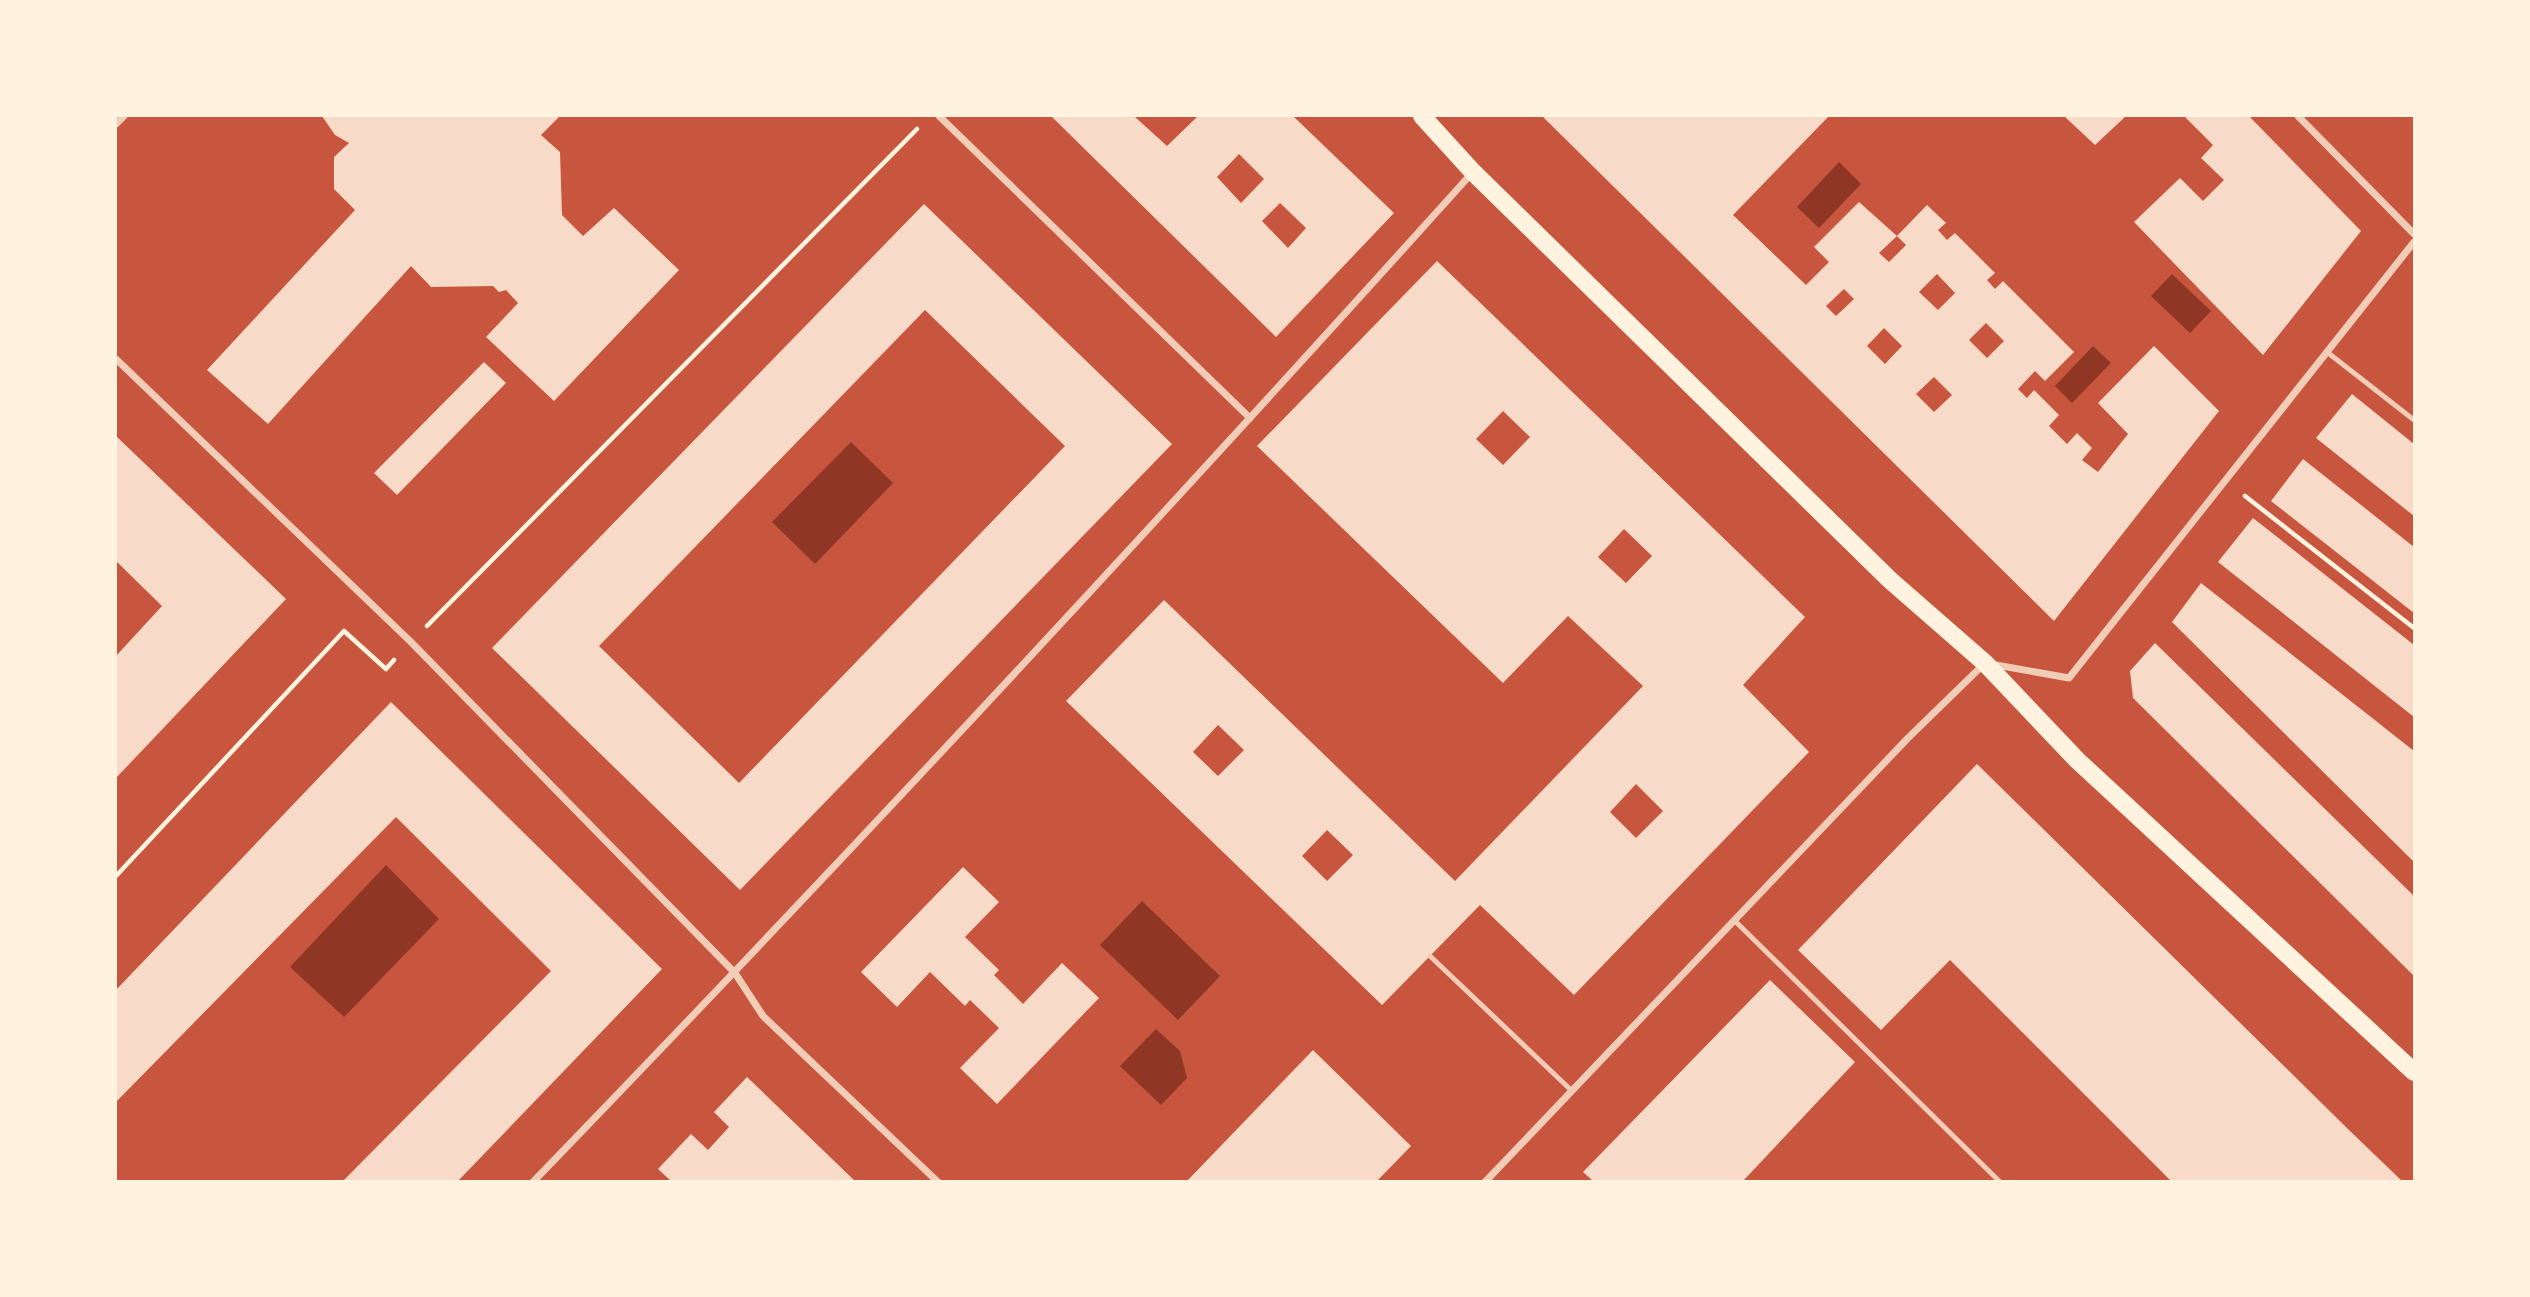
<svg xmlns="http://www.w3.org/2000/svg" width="2530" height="1297" font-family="'PT Sans Narrow',sans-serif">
  <rect width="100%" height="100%" fill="#c8553d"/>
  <g fill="#8f3625">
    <path d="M1839,162L1861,184L1819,228L1797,207Z"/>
    <path d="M2172,274L2211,311L2190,333L2151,296Z"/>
    <path d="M2093,346L2111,363L2072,403L2055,386Z"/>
    <path d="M851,442L893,483L815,564L772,522Z"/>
    <path d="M386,865L439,919L344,1017L290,967Z"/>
    <path d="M1142,901L1220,976L1178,1020L1100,945Z"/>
    <path d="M1156,1029L1180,1051L1187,1078L1161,1105L1120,1066Z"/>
  </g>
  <g fill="#f7dbc8" fill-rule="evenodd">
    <path d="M322,116H560L541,135L560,152L562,215L583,236L614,208L679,270L554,401L486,337L518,303L506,290L499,292L493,286L431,287L411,266L268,424L207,370L355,210L334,189V157L349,143L335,135Z"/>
    <path d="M1051,116H1134L1167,146L1198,116H1293L1394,213L1276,337ZM1239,154L1264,179L1241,203L1217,177ZM1280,203L1306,228L1288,248L1262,221Z"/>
    <path d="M1542,116H1829L1733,215L1806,285L1829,262L1814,247L1859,202L1897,236L1879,253L1889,262L1906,245L1897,236L1927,205L1946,223L1938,230L1947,240L1955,233L1995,273L1987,280L1995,289L2003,281L2074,352L2045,381L2035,371L2018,389L2027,398L2034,390L2059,415L2049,426L2067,444L2077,433L2092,448L2082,460L2098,472L2128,434L2098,403L2154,346L2219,411L2054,621ZM1937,274L1955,293L1938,310L1919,292ZM1844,289L1854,299L1836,316L1826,306ZM1986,323L2004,341L1987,358L1969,340ZM1884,328L1902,346L1885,364L1867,346ZM1934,377L1952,395L1934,412L1916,394Z"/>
    <path d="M2064,116H2126L2095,145Z"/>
    <path d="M2184,116H2249L2361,231L2263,355L2134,222L2180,178L2203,201L2224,180L2201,158L2213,145Z"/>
    <path d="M924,204L1172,444L740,890L492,648ZM925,310L1065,446L739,783L599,646Z"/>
    <path d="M1437,261L1805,617L1743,685L1809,752L1574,995L1480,905L1382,1005L1066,701L1164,600L1455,881L1643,686L1568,616L1503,683L1257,446ZM1503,411L1530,437L1503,465L1476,439ZM1624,529L1652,556L1626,583L1598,557ZM1218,725L1244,750L1218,776L1193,752ZM1636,784L1663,811L1636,838L1610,812ZM1327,830L1353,855L1327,881L1302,856Z"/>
    <path d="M484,362L506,383L397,495L374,473Z"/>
    <path d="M2352,394L2414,444V516L2316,438Z"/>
    <path d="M116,436L286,599L116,778V656L162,606L116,561Z"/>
    <path d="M2303,459L2414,547V613L2271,501Z"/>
    <path d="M2253,518L2414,645V717L2218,562Z"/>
    <path d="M2201,583L2414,751V862L2172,622Z"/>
    <path d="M2155,643L2414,896V976L2133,698L2130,671Z"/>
    <path d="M391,702L662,969L458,1181H343L551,971L396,817L116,1102V990Z"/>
    <path d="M1977,764L2350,1131L2402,1181H2171L1950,960L1881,1030L1798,950Z"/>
    <path d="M963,867L999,902L965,937L999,970L994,975L1023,1004L1062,963L1099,998L997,1104L960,1068L999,1028L970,1000L965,1006L930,972L897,1007L861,972Z"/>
    <path d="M1770,980L1855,1062L1743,1181H1593L1583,1172Z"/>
    <path d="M1313,1050L1411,1146L1377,1181H1187Z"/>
    <path d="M747,1077L855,1181H671L658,1169L691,1134L708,1150L729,1127L714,1112Z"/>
  </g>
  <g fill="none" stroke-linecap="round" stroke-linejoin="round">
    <g stroke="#fff3e0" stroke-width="4.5">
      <path d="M2245,496L2414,628"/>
      <path d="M427,626L917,129"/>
      <path d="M116,876L344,631L386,669L394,660"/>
    </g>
    <g stroke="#f1ccb7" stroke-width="5">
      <path d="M2327,352L2414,420"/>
      <path d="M1734,920L2000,1182"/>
      <path d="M1430,956L1572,1091"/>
    </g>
    <g stroke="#f1ccb7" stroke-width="7">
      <path d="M939,116L1250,418"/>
      <path d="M2298,116L2414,234"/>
      <path d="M116,124L124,116"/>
      <path d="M116,359L411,642L735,973L763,1016L938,1182"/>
      <path d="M533,1182C853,851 1165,514 1472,173"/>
      <path d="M1485,1182L1908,738L1985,663L2069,678L2414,242"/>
    </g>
    <path stroke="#fff3e0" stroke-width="18" d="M1422,116L1473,172L1890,580L1985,663L2077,760L2414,1072"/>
  </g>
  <rect width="2530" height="1297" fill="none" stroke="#fff3e0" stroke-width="234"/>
</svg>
